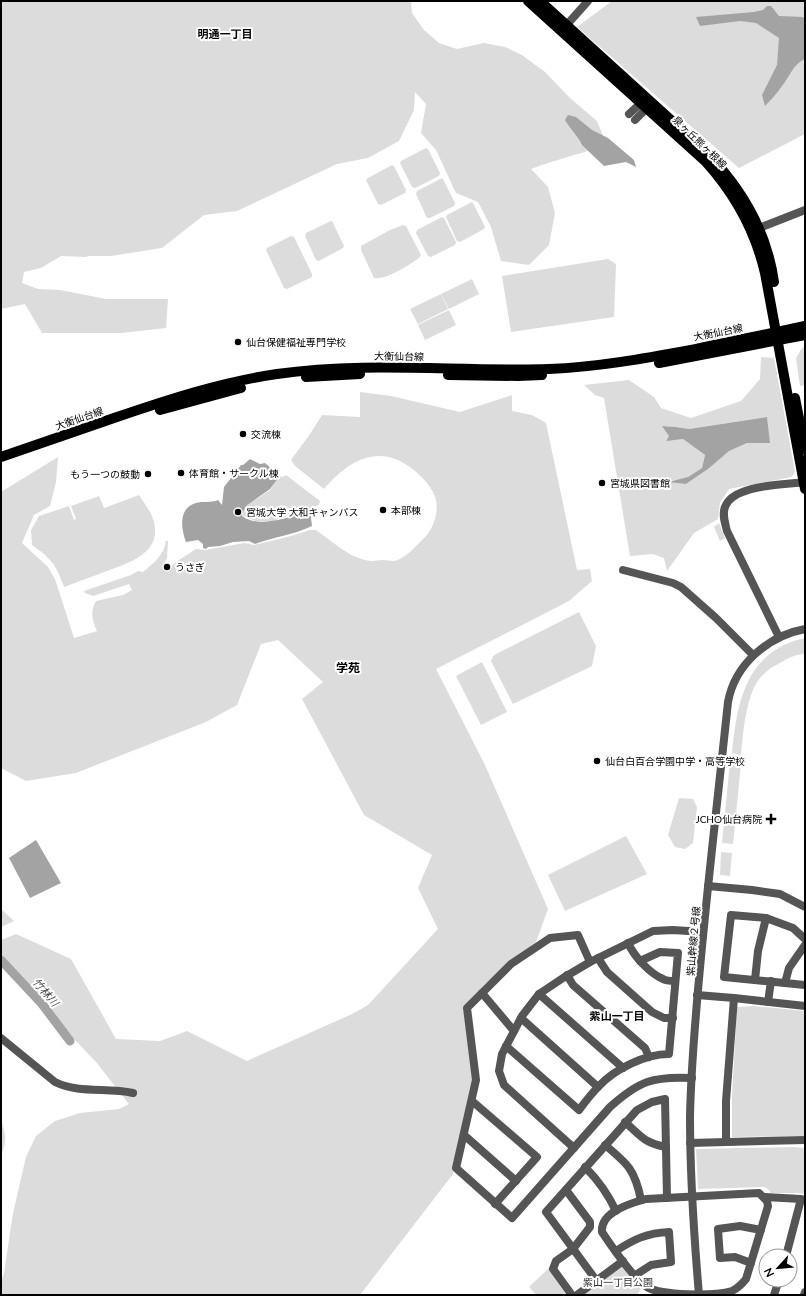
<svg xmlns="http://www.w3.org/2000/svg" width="806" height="1296" font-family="Lato,'Noto Sans JP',sans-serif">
  <rect width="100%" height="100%" fill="#fff"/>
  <g fill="#dcdcdc" fill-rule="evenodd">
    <path d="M1,1H411L412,13L424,30L439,43L457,49L484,43L505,47L522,55L545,72L570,98L597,121L604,138L601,146C578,155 554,160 531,169L548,187L555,213L549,245L529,265L501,261L491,227L478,202L456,193L436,150L421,133L426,104L415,92L414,110L399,141L368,158L337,164L237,211L204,215L162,248L111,256H88L86,257L61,256L41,268L24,272L22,283L38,289L60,290L106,299H168L166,328L121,333H42L25,304L1,309Z"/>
    <path d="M612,1H805V134L739,168L577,27Z"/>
    <path d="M426,148L428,149L440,173L439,176L415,188L412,187L400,163L401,161Z"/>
    <path d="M392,165L394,166L406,190L405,193L381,205L378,204L366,180L368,178Z"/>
    <path d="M442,178L443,179L455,203L454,206L430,218H427L416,194L417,191Z"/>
    <path d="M472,202L473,203L485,227L484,229L460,242L457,241L446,217L447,215Z"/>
    <path d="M442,217L444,218L456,242L455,245L431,257L428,256L416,233L417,230Z"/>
    <path d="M331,221H332L344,246L343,248L319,261L316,260L305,236L306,233Z"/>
    <path d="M403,225L406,226L421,255L419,258C409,265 387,280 374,278L361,250V246L390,230Z"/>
    <path d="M291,236L294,237L312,274V277L287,289L284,288L266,250L267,248Z"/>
    <path d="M608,259L616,264L614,317L511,332L502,276Z"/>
    <path d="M472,279L479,294L449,309L441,294Z"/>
    <path d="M441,294L448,309L418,324L410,309Z"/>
    <path d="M449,310L456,325L425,340L418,325Z"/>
    <path d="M805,347V385L800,386L796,358L802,348Z"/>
    <path d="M761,357L774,358L795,472L792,477L729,489L720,503L718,519L694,533L667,571L664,558L653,554L630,556L604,398L595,395L584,385L629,380L654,397L661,408L691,418L741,401L760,379ZM767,417L769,443H747L728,451L708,469L686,484L688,477L702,468L705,455L683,439L666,440L670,436L663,426L676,427L689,429Z"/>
    <path d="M360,392L391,396L460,412L512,395V411L532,415L546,423L577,570L590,569L592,581L569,601L436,669L484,763L548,909L536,942L485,984L463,1008L473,1082L453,1174L360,1295H1V1282L4,1273L13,1213L26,1157L36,1136L55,1121L80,1113L119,1109L129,1104L96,1062L32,995L1,966V940L16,934L71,959L116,1039L160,1041L187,1031L247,1061L352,1014L368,1005L438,929L418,888L432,855L364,815L302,699L323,682L278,640L261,644L237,705L206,722L76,773L26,781L1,768V492L58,457L56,482L50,506L34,515L22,543L48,567L55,579L74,638L97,631C92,620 90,612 96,601L123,595L132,590L129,584L93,596L85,593L84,591L131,575L138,571L143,572C154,563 164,555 166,541H168L167,558L163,565L166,570L179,560L196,549L205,550L244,543L254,545L291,536L310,530H316C332,541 350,559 371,561C375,561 379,560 383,560C389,560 392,562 398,560C407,556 414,548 421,541C432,532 439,515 436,500C433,488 424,479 415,471C380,442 350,459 324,489L295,466L291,460L310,434L322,415L360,417Z"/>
    <path d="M286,475L320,501L319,505L306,510L302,513L290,515L273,521H255L243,516L242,514L246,506L270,490L280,476L283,477Z"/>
    <path d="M139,495C144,503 150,510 153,519C164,552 131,562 107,571C93,576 78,582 64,587C60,576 56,565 47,557C43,552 37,549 32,545L31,530L39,516L69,506L74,520L76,519L71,506L99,496L104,508Z"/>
    <path d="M719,523L725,538L720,541L714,527Z"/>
    <path d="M579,612L596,646L592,666L513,704L491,661L494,655Z"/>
    <path d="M805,638V654C796,654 788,658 780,663C772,667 766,671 760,678C746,695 743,733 741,755L732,753C737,702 746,651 805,638Z"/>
    <path d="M482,662L507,712L481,725L456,676Z"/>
    <path d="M730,762L741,764L733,844L722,843Z"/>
    <path d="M679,798L693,799L697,807L693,843L685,849L675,847L668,835Z"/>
    <path d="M626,836L647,874L565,911L548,875Z"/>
    <path d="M721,852L732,853L730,876L720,875Z"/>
    <path d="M1,909L14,921L1,927Z"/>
    <path d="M754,1006L805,1011V1136L732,1137V1096L737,1007Z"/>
    <path d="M1,1120C6,1134 7,1142 1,1155Z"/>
    <path d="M794,1147L805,1148V1196H803L804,1194L796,1193H770V1191L765,1187L698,1189L696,1149Z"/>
    <path d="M621,1265L641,1289L637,1295H579Z"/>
    <path d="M549,1268L570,1295H536L529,1287Z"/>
  </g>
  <g fill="#a3a3a3">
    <path d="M767,6H771L779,16L803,17L805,20V59C793,64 790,76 782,86C777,93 771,100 765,106L762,95L777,65L779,38L756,23L740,21L700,26L696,17L754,12L763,10Z"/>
    <path d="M568,115L576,117L592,130L608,138L634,160L636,167L626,162L604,166L582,145C581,140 568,126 565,120Z"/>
    <path d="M767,417L770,443H747L729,451L708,469L686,484L669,482L688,477L702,468L705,455L683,439L666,441L669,436L662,426L676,427L689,429Z"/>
    <path d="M250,459L260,464L265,463L280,476L270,489L246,506L242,514V516C257,528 286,518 302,514C305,513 306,511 310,510L312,526C293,535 274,537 255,544L249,541L233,542L220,546L208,547L206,549L203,548V544L198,540L186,542C181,529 178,508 196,503C203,501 211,503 218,500L222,505L224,487L241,465H243Z"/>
    <path d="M36,840L61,883L30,898L9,858Z"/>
  </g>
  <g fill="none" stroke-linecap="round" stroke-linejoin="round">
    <path stroke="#a3a3a3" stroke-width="9" d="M1,960L42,1004L70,1041"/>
    <g stroke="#555" stroke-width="8">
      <path d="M563,29L588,1"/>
      <path d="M629,114L641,103"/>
      <path d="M635,120L650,105"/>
      <path d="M754,230L805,210"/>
      <path d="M623,570L673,583L681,587L716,618L753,655"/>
      <path d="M779,637L727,531C725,523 722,515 725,507C733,484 785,485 805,482"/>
      <path d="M708,886L752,890L780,894L805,907"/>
      <path d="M805,939L793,928L766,918L731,915L724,977L805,985"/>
      <path d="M628,943C634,956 649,973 663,979C666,981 671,981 675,981"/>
      <path d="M598,958L607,972L652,1012L664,1018H673"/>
      <path d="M590,962L578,935L550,938L511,964L467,1008L476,1080L456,1168L512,1218L610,1107C639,1081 653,1076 692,1078"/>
      <path d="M567,975L573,985L645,1048L649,1057"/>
      <path d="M755,980L758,951L766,918"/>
      <path d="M785,983L789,968L805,945"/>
      <path d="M482,993L514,1031"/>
      <path d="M539,994L623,1068"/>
      <path d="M697,995L734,998L805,1006"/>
      <path d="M768,1002L771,981"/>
      <path d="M521,1018L598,1087"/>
      <path d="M1,1038L55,1082C79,1094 107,1087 133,1093"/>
      <path d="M506,1046L579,1110C585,1102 592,1093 599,1086C615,1069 645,1054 669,1054L678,953L660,952L640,961"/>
      <path d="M472,1101L537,1157L495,1204"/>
      <path d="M625,1122C641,1136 644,1143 666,1147"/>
      <path d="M464,1135L516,1181"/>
      <path d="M726,1142V1101L734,998"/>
      <path d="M690,1143L805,1140"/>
      <path d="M605,1145C628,1164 635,1170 641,1200"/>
      <path d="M574,1148L504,1085L499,1071L502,1054L522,1016L539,994L563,978L590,962L653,931L673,930L703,932"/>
      <path d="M585,1167C599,1181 608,1194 616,1211"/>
      <path d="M566,1190L590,1222V1227L573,1249L556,1261L553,1269L572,1295"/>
      <path d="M759,1193L767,1201L768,1206L746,1279C742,1284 738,1288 732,1291C714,1296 662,1296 647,1287C633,1278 612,1247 602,1232C600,1212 631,1203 646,1199Z"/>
      <path d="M765,1197L801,1199L786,1256"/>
      <path d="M616,1251C634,1239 647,1233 669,1232L671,1262L651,1265L634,1276"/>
      <path d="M751,1263L735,1257L720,1258L718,1229L740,1226L761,1230"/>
      <path d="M596,1280L546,1212L637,1110L652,1102L665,1099L667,1198"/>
      <path d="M577,1295L623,1261"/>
      <path d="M699,1295C694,1236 690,1177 690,1117C691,1064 696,1010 701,957C709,872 719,787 728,702C735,664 768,636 805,629"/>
      <path d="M774,1295L779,1280"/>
      <path d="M804,1295L805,1292"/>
    </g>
    <g stroke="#000" stroke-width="10">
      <path d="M528,1L705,161C735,194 755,230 765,273L805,489"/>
      <path d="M540,1L694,141"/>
      <path d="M707,153C742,189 767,232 774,282"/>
      <path d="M659,363L805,335"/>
      <path d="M448,375L518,376L542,375"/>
      <path d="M306,377L360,374"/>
      <path d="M795,398L805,449"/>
      <path d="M160,410L241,388"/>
      <path d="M1,457C39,444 76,431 114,418C167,400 221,382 277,374C367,361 458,372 549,369C599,367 647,358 696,349C732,341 769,334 805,326"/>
    </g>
  </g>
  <g fill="#000" stroke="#fff" stroke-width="1.5">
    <circle cx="238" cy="342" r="4"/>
    <circle cx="243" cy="434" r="4"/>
    <circle cx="181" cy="473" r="4"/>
    <circle cx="148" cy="474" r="4"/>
    <circle cx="602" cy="483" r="4"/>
    <circle cx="383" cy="510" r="4"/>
    <circle cx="238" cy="512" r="4"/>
    <circle cx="167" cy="567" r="4"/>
    <circle cx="597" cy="761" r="4"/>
    <path d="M769 813h4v4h4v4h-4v4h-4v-4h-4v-4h4z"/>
  </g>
  <g text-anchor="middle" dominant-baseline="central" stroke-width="4" stroke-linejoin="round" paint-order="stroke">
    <g font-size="10" fill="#000" stroke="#fff">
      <text transform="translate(700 142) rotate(44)">泉ヶ丘熊ヶ根線</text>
      <text transform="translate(718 332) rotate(-11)">大衡仙台線</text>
      <text transform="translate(399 356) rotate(1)">大衡仙台線</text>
      <text transform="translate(79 418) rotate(-19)">大衡仙台線</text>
      <text transform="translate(693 941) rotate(-85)">紫山幹線２号線</text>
    </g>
    <g font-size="10" fill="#000" stroke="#fff" text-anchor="start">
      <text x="246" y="342">仙台保健福祉専門学校</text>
      <text x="251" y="434">交流棟</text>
      <text x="189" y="473">体育館・サークル棟</text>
      <text x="140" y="474" text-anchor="end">もう一つの鼓動</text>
      <text x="610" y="483">宮城県図書館</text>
      <text x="391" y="510">本部棟</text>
      <text x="246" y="512">宮城大学 大和キャンパス</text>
      <text x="175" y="567">うさぎ</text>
      <text x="605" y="761">仙台白百合学園中学・高等学校</text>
      <text x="762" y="819" text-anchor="end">JCHO仙台病院</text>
    </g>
    <g font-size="10" fill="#333" stroke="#fff">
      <text x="618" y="1282">紫山一丁目公園</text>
    </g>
    <g font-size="11" font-weight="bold" fill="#000" stroke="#fff">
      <text x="225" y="33">明通一丁目</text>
      <text x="617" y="1015">紫山一丁目</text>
    </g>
    <g font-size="11" font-style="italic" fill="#444" stroke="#fff">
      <text transform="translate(46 992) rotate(49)">竹林川</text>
    </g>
    <g font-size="12" font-weight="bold" fill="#000" stroke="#fff">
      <text x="348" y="667">学苑</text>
    </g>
  </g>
  <rect width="806" height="1296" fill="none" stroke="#000000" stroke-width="4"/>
  <g transform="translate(778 1268) rotate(243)"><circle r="19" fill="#ffffff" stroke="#999999"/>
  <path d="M0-3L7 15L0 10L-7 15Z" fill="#000000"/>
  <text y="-6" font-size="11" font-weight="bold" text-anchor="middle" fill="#000000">N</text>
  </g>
</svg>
